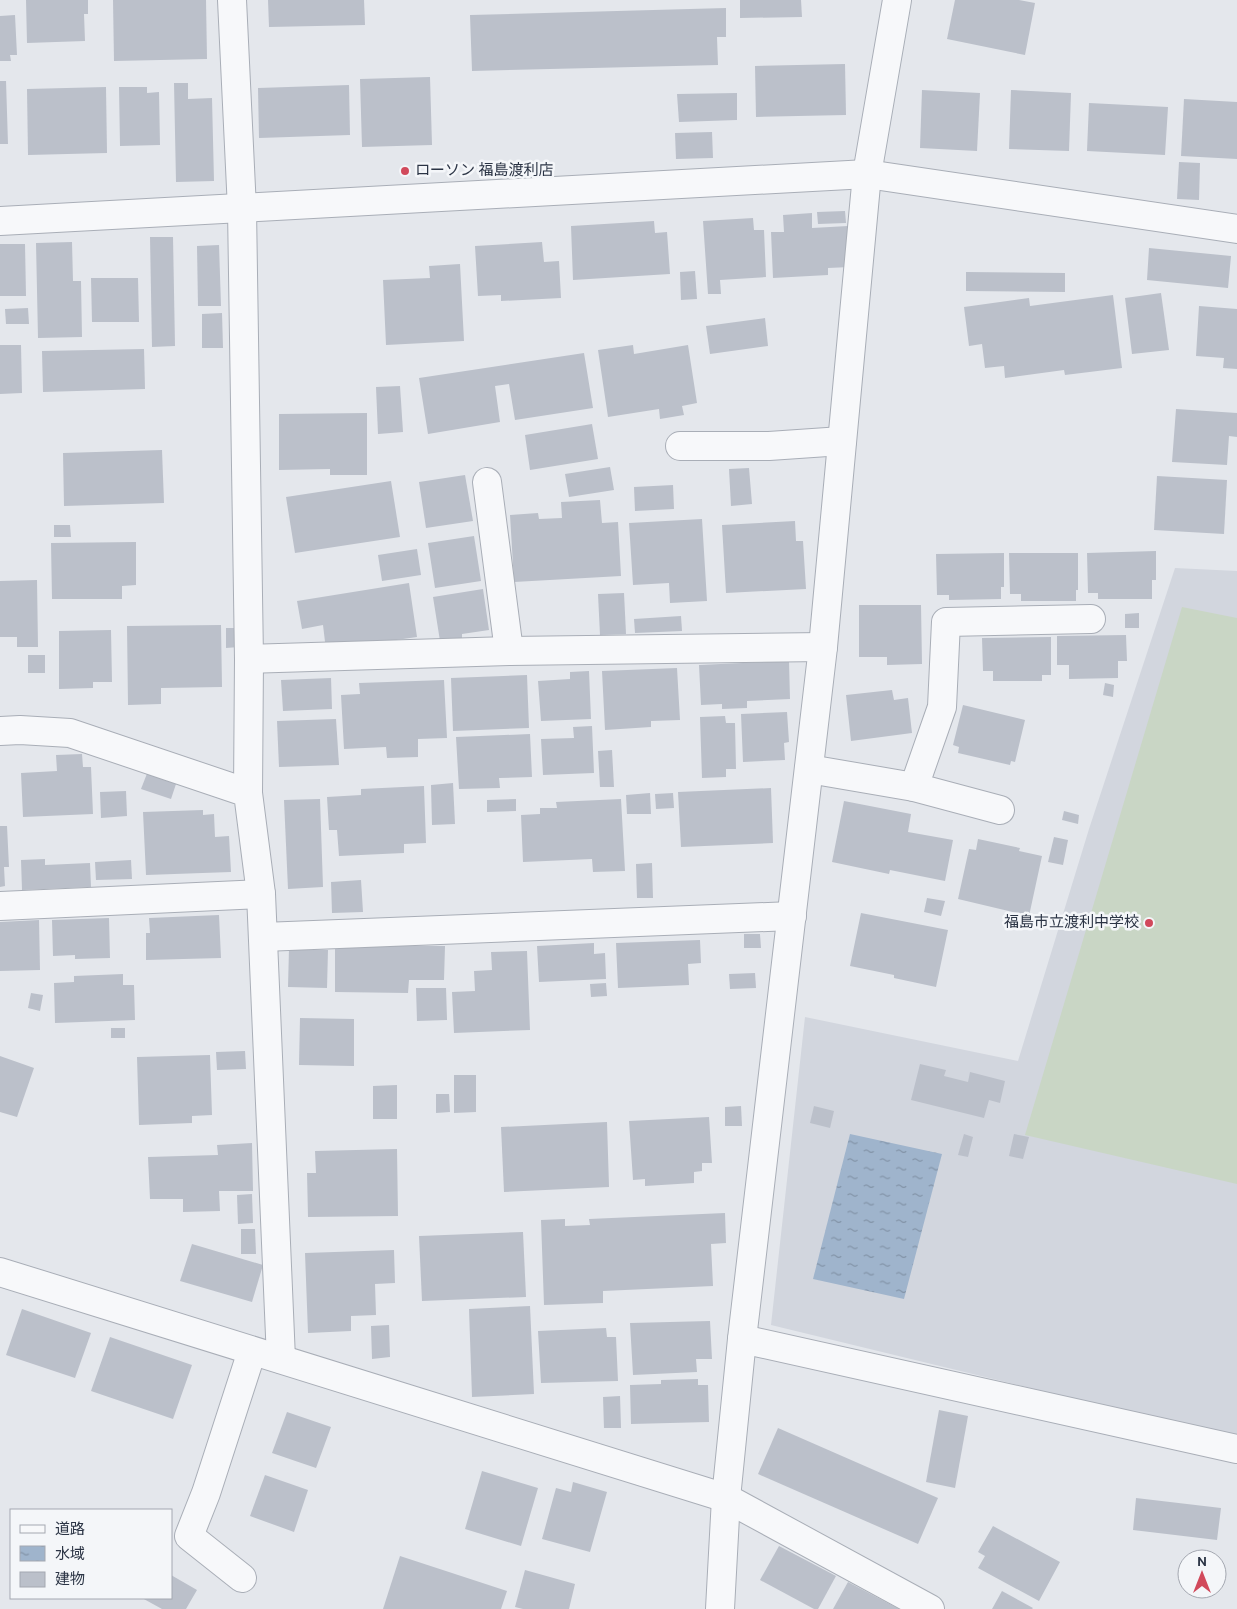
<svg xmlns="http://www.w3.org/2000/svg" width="1237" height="1609" font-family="Overpass,'Noto Sans JP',sans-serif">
  <defs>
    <pattern id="water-ripples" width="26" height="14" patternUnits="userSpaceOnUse" patternTransform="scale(1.25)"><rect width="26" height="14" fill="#9fb4cc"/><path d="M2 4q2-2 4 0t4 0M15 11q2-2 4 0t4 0" fill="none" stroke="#8293a7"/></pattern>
  </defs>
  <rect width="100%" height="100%" fill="#e4e7ec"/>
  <path fill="#d2d6de" d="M1175,568L1237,571V1438L771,1325L805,1017L1018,1061L1089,829Z"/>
  <path fill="#c9d6c5" d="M1182,607L1237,618V1184L1025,1135Z"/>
  <path fill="url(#water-ripples)" d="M850,1134L942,1154L904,1299L813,1279Z"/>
  <g fill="#bbc0ca">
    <path d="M26,0H88V14H84L85,41L27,43Z"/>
    <path d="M113,0H206L207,59L114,61Z"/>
    <path d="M268,0H364L365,25L269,27Z"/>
    <path d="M740,0H801L802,17L740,18Z"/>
    <path d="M955,0H1019L1035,3L1025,55L947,39Z"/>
    <path d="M726,8V37H717L718,65L472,71L470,15Z"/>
    <path d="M15,15L17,55H10L11,61H0V16Z"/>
    <path d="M845,64L846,115L756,117L755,66Z"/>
    <path d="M430,77L432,145L362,147L360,79Z"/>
    <path d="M0,81H6L8,144H0Z"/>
    <path d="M174,83H188V99L212,98L214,181L176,182Z"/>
    <path d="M349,85L350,135L259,138L258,88Z"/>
    <path d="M106,87L107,153L28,155L27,89Z"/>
    <path d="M119,87H147V93L159,92L160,145L120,146Z"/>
    <path d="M922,90L980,93L977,151L920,148Z"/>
    <path d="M1011,90L1071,93L1069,151L1009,149Z"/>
    <path d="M737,93V120L679,122L677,94Z"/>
    <path d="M1184,99L1237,102V159L1181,156Z"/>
    <path d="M1089,103L1168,107L1165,155L1087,151Z"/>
    <path d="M712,132L713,158L676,159L675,133Z"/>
    <path d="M1179,162L1200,163L1199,200L1177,199Z"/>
    <path d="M845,211L846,223L818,224L817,212Z"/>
    <path d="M812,213V228L848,226L850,267L828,268V275L773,278L771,232H784L783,215Z"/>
    <path d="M753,218L754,230H764L766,277L720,280L721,294H708L703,221Z"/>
    <path d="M654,221L655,233L667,232L670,274L573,280L571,226Z"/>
    <path d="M150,237H173L175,346L152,347Z"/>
    <path d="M72,242L73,281H81L82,337L38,338L36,243Z"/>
    <path d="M542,242L544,262L559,261L561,298L501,301V295L478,296L475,246Z"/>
    <path d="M0,244H25L26,296H0Z"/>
    <path d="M219,245L221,306H198L197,246Z"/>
    <path d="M1149,248L1231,256L1228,288L1147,280Z"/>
    <path d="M460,264L464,341L386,345L383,280L430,278L429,266Z"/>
    <path d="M695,271L697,299L681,300L680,272Z"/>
    <path d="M966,272L1065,273V292L966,291Z"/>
    <path d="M91,278H138L139,322H92Z"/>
    <path d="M1161,293L1169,350L1132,354L1125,298Z"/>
    <path d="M1113,295L1122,368L1065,375L1064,370L1005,378L1004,366L985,368L982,344L969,346L964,307L1029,298L1030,306Z"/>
    <path d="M1199,306L1237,309V369L1223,368L1224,358L1196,356Z"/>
    <path d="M28,308L29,324H6L5,309Z"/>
    <path d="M222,313L223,348H202V314Z"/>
    <path d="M765,318L768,346L710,354L706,326Z"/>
    <path d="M0,345H21L22,393L0,394Z"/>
    <path d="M633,345L634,354L688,345L697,403L682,406L684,415L660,419L659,409L608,417L598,350Z"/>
    <path d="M144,349L145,389L43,392L42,351Z"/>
    <path d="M584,353L593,408L515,420L509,384L495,386L500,422L428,434L419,378Z"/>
    <path d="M400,386L403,432L378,434L376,387Z"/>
    <path d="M1176,409L1237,413V437L1229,436L1227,465L1172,462Z"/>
    <path d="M367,413V475H330V469L279,470V414Z"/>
    <path d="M592,424L598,459L530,470L525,435Z"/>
    <path d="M162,450L164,503L64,506L63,453Z"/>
    <path d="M610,467L614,490L569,497L565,474Z"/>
    <path d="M749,468L752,504L731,506L729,469Z"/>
    <path d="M465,475L473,521L426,528L419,482Z"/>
    <path d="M1157,476L1227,480L1224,534L1154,530Z"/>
    <path d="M391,481L400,537L295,553L286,497Z"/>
    <path d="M673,485L674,509L635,511L634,487Z"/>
    <path d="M600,500L602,523L618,522L621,576L514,582L510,515L538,513L539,519L562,518L561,502Z"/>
    <path d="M702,519L707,601L670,603L669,583L633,585L629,523Z"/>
    <path d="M795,521L796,541H803L806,589L726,593L722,525Z"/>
    <path d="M54,525H70L71,537H54Z"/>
    <path d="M474,536L481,581L435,588L428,543Z"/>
    <path d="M136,542V585L122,586V599H52L51,543Z"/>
    <path d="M417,549L421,575L382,581L378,555Z"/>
    <path d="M1156,551V580H1152V599H1098V593H1088L1087,553Z"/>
    <path d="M1004,553V587H1001V599L949,600V595H937L936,554Z"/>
    <path d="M1009,553H1078V590H1076V601H1021V594H1010Z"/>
    <path d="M37,580L38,647H17V637H0V581Z"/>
    <path d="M409,583L417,637L326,650L323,625L302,629L297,601Z"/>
    <path d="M483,589L489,630L462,634V638L440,641L433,597Z"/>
    <path d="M624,593L626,634L600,635L598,594Z"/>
    <path d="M859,605H921L922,664L887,665V657H859Z"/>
    <path d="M1139,613V628H1125V614Z"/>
    <path d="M681,616L682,631L635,633L634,619Z"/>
    <path d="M221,625L222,687L161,688V704L128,705L127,626Z"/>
    <path d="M226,628H239V647L226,648Z"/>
    <path d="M111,630L112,682H93V688L59,689V631Z"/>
    <path d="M1126,635L1127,661H1118V678L1069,679V665H1057V636Z"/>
    <path d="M1051,637V675H1042V681H993V671H983L982,638Z"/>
    <rect x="28" y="655" width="17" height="18"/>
    <path d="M789,661L790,699L747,701V708L722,709V704L701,705L699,665Z"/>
    <path d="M677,668L680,720L651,721V727L605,730L602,671Z"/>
    <path d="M589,671L591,719L541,721L538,681L570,679V672Z"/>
    <path d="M527,675L529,728L453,731L451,678Z"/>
    <path d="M331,678L332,709L283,711L281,680Z"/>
    <path d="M444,680L447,738L418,739V757L387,758L386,747L344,749L341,695L360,694L359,683Z"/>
    <path d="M1105,683L1114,685L1113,697L1103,695Z"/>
    <path d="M892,690L894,700L908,698L912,733L851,741L846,695Z"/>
    <path d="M963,705L1025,720L1015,762L1011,761L1010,765L958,753L959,747L953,745Z"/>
    <path d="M787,712L789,742L784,743L785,760L743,762L741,714Z"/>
    <path d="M725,716L726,723H735L736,769H726V777L702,778L700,717Z"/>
    <path d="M336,719L339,765L279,767L277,721Z"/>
    <path d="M592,726L594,773L543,775L541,739L574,738L573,727Z"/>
    <path d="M530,734L532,777L499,778L500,788L459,789L456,737Z"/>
    <path d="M612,750L614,787H600L598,751Z"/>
    <path d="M82,754L83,767H91L93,814L23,817L21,773L57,771L56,755Z"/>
    <path d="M148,771L177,781L171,799L141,789Z"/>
    <path d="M453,783L455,824L432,825L431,785Z"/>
    <path d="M424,786L426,843L404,844V853L339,856L337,830H329L327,797L361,795V789Z"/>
    <path d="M771,788L773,843L681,847L678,792Z"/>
    <path d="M126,791L127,816L101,818L100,792Z"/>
    <path d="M650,793L651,814H627L626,795Z"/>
    <path d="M673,793L674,808L656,809L655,794Z"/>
    <path d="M320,799L323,887L288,889L284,800Z"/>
    <path d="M516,799V811L487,812V800Z"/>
    <path d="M621,799L625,871L593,872L592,859L523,862L521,815L540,814V808H557L556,802Z"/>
    <path d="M844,801L911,814L908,832L953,840L945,881L890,870L889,874L832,862Z"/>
    <path d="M203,810V815L214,814L215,837L229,836L231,872L146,875L143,812Z"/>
    <path d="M1064,811L1079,815L1078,824L1062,820Z"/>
    <path d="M0,826H7L9,867H4L5,886L0,887Z"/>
    <path d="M1054,837L1068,840L1063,865L1048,862Z"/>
    <path d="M978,839L1020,848L1019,851L1042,856L1029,916L958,899L969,849L976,850Z"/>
    <path d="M45,859V865L90,863L91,887L22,890L21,860Z"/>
    <path d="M131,860L132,879L96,880L95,862Z"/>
    <path d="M652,863L653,898H637L636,864Z"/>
    <path d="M361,880L363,912L332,913L331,882Z"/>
    <path d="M927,898L945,901L941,916L924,912Z"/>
    <path d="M861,913L948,930L936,987L894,978V975L850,966Z"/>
    <path d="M219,915L221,958L146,960V933H150L149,918Z"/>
    <path d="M109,918L110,958L75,959V955L53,956L52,920Z"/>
    <path d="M39,920L40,970L0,971V922Z"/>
    <path d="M744,934H760L761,948H744Z"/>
    <path d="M700,940L701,963L688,964L689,985L618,988L616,943Z"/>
    <path d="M594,943V954L605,953L606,979L539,982L537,946Z"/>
    <path d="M335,945L445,946L444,980H409L408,993L335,992Z"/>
    <path d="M289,949L328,950L327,988L288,987Z"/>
    <path d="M527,951L530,1030L454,1033L452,992L475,991L474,971L492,970L491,952Z"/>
    <path d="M755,973L756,988L730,989L729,974Z"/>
    <path d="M123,974V985H134L135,1020L55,1023L54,983L74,982V976Z"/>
    <path d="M606,983L607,996L591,997L590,984Z"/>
    <path d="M416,988H446L447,1020L417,1021Z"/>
    <path d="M31,993L43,995L40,1011L28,1008Z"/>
    <path d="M300,1018L354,1019V1066L299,1065Z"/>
    <rect x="111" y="1028" width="14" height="10"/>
    <path d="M245,1051L246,1069L217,1070L216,1052Z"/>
    <path d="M210,1055L212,1115L192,1116V1123L139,1125L137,1057Z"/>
    <path d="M0,1056L34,1068L17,1117L0,1112Z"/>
    <path d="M920,1064L946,1070L944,1076L968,1082L970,1072L1005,1081L1000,1103L989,1100L984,1118L911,1100Z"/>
    <path d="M454,1075H476V1112L454,1113Z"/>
    <path d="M397,1085V1119H373V1086Z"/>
    <path d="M436,1094H449L450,1112L436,1113Z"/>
    <path d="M741,1106L742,1126H725V1107Z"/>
    <path d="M814,1106L834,1111L830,1128L810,1123Z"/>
    <path d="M709,1117L712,1163H702V1171L694,1172V1183L645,1186V1179L633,1180L629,1121Z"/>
    <path d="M607,1122L609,1187L504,1192L501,1127Z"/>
    <path d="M964,1134L973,1137L968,1157L958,1155Z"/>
    <path d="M1014,1134L1029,1137L1023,1159L1009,1156Z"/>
    <path d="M252,1143L253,1191H219L220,1211L183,1212V1199H150L148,1157L218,1155L217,1145Z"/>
    <path d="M397,1149L398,1216L308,1217L307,1173H316L315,1151Z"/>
    <path d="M252,1194L253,1223L238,1224L237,1195Z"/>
    <path d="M725,1213L726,1243L711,1244L713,1286L603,1291V1303L544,1305L541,1220L565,1219V1226L590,1225L589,1219Z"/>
    <path d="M241,1229H255L256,1254H241Z"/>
    <path d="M523,1232L526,1297L422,1301L419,1236Z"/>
    <path d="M192,1244L263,1265L252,1302L180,1281Z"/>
    <path d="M394,1250L395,1283L375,1284L376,1315L351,1316V1331L308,1333L305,1253Z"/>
    <path d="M530,1306L534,1394L472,1397L469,1309Z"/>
    <path d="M22,1309L91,1333L75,1378L6,1355Z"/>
    <path d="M710,1321L712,1359H696L697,1372L633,1375L630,1323Z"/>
    <path d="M389,1325L390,1357L372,1359L371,1326Z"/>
    <path d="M606,1328L607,1337H616L618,1381L541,1383L538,1331Z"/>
    <path d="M110,1337L192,1365L173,1419L91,1391Z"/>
    <path d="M698,1379V1385H708L709,1422L631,1424L630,1385L661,1384V1380Z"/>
    <path d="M620,1396L621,1428H604L603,1397Z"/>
    <path d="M939,1410L968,1416L955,1488L926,1482Z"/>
    <path d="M287,1412L331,1427L316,1468L272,1453Z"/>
    <path d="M778,1428L938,1498L918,1544L758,1474Z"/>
    <path d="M482,1471L538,1488L521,1546L465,1529Z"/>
    <path d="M265,1475L308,1490L294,1532L250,1516Z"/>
    <path d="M573,1482L607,1492L590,1552L542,1539L556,1488L571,1492Z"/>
    <path d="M1136,1498L1221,1508L1217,1540L1133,1530Z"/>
    <path d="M993,1526L1060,1562L1039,1601L978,1568L985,1556L978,1552Z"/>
    <path d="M779,1546L836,1576L818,1609H814L760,1580Z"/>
    <path d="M400,1556L507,1591L501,1609H383Z"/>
    <path d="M525,1570L575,1584L569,1609H523L515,1607Z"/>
    <path d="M171,1575L197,1590L186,1609H162L142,1598H171Z"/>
    <path d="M848,1582L899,1609H833Z"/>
    <path d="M1002,1591L1033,1608L1032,1609H992Z"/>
  </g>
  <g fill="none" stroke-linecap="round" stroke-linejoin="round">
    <g stroke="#a9aeb7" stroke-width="30">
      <g id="minor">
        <path d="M232,0L242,209L249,659L248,793"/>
        <path d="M0,221L867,174L1237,229"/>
        <path d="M680,446H769L842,441"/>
        <path d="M487,482L509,651"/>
        <path d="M249,659L509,651L823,647"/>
        <path d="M0,731L20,730L70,733L248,793L261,894L281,1359"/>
        <path d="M809,769L914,787L1000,810"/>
        <path d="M914,787L942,707L946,622L1091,619"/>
        <path d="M0,906L261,894"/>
        <path d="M263,937L792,916"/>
        <path d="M0,1272L726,1498L930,1609"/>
        <path d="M742,1339L1237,1449"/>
        <path d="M242,1578L189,1536L206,1493L252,1351"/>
        <path d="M720,1609L726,1498L742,1339L823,647L867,174L897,0"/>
      </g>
    </g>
    <use href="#minor" stroke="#f7f8fa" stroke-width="28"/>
  </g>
  <g fill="#d1495b" stroke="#f4f6f9" stroke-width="2">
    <circle cx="405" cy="171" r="5"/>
    <circle cx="1149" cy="923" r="5"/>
  </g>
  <g text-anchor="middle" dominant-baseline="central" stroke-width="5" stroke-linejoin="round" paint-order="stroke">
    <g font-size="15" fill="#2b3445" stroke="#f4f6f9" text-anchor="start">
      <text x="415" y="171">ローソン 福島渡利店</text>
      <text x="1139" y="923" text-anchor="end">福島市立渡利中学校</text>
    </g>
  </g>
  <rect x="10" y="1509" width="162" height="90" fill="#f4f6f9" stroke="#a4a8b1"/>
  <rect x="20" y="1525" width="25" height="8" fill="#f7f8fa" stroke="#a4a8b1"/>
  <text x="55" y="1534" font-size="15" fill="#2b3445">道路</text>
  <rect x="20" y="1546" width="25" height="15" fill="url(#water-ripples)" stroke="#a4a8b1"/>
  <text x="55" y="1559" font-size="15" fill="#2b3445">水域</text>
  <rect x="20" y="1572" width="25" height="15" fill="#bbc0ca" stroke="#a4a8b1"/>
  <text x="55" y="1584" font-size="15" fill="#2b3445">建物</text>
  <g transform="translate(1202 1574)"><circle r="24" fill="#f4f6f9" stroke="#a4a8b1"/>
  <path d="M0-4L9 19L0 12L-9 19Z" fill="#d1495b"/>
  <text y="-8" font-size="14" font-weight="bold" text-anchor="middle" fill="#2b3445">N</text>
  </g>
</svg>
